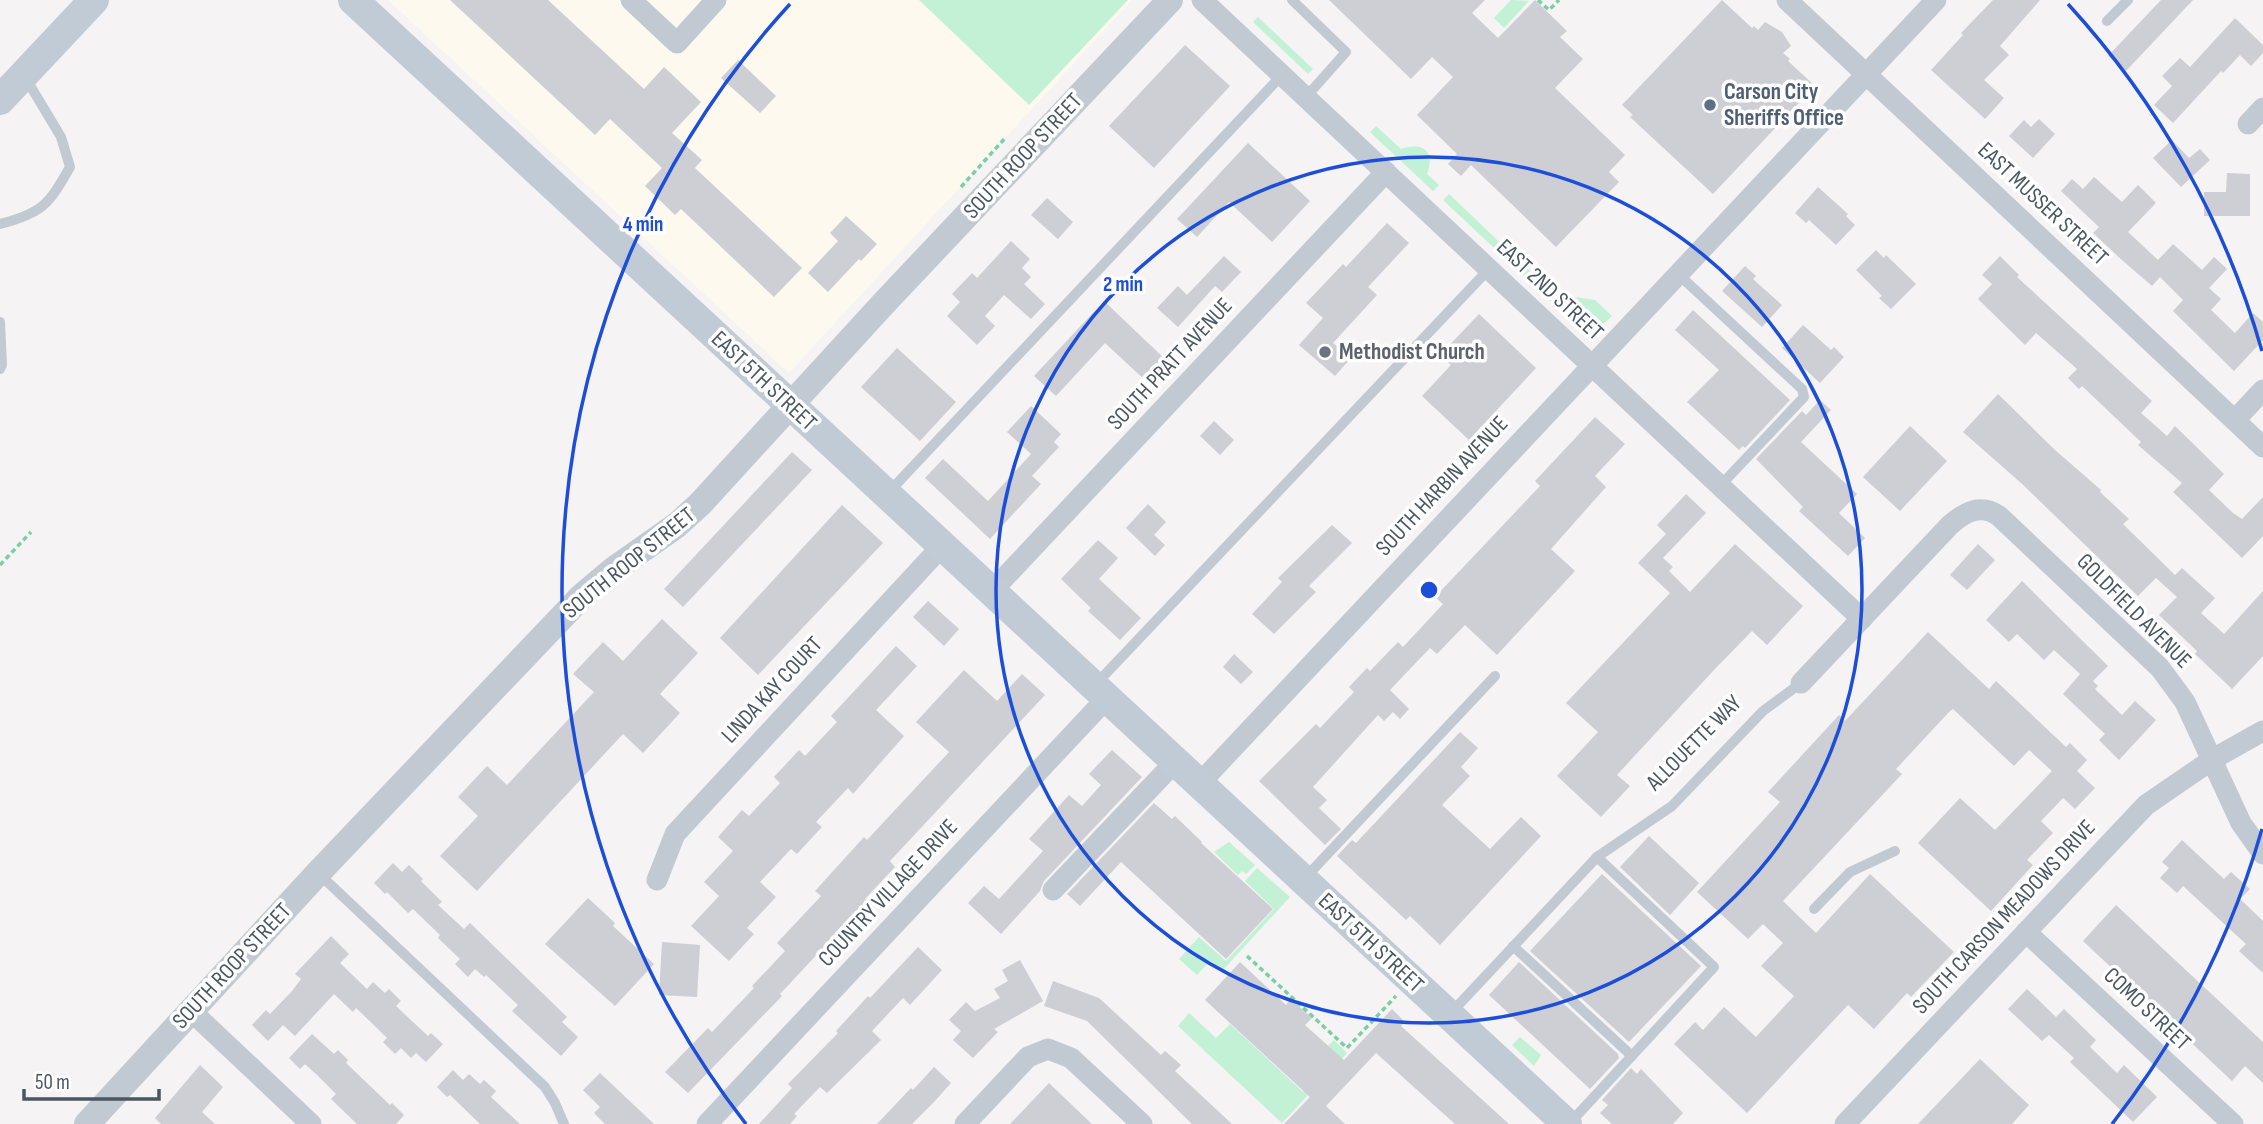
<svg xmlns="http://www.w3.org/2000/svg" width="2263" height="1124" font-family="'Sofia Sans Condensed',sans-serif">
  <rect width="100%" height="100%" fill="#f5f3f3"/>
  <path fill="#fdf9ef" d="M388,0H1132L789,373Z"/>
  <g fill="#c3f1d5">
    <path d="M919,0H1128L1029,105Z"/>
    <path d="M1511,0L1529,1L1504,28L1494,18Z"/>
    <path d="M1258,17L1313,69L1308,74L1253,22Z"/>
    <path d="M1376,126L1401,149C1422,142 1436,150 1427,174L1439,185L1433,191L1370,132Z"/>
    <path d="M1449,194L1554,294L1595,300L1612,316C1600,327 1594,335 1578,327L1443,200Z"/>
    <path d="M1229,842L1255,865L1246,874L1242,871L1238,875L1214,852Z"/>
    <path d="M1257,868L1290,897L1222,971L1210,961L1197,975L1179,959L1199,937L1226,961L1274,909L1245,881Z"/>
    <path d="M1189,1013L1216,1038L1230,1024L1303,1092L1332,1062L1322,1052L1334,1040L1347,1053L1282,1123L1178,1026Z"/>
    <path d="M1520,1037L1541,1055L1534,1066L1512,1045Z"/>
  </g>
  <g fill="#cdcfd5">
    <path d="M450,0H548L644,89L664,67L701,102L672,133L702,160L695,168L802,268L774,297L681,209L675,215L645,186L662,168L610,119L595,135Z"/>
    <path d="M1329,0H1485L1472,13L1498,38L1535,0L1567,31L1560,37L1583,59L1555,88L1625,155L1609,172L1619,182L1556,247L1471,165L1461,176L1448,164L1457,154L1417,115L1453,77L1432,57L1411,79Z"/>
    <path d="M1722,0L1752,28L1754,26L1758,30L1765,22L1782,32L1791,46L1783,53L1790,59L1788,61L1815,86L1713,194L1630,117L1633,115L1622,105Z"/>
    <path d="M1993,0H2040L2000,46L2009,55L1984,80L2004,98L1985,119L1931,70L1963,35L1961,33Z"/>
    <path d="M2161,0H2193L2125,72L2108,56Z"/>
    <path d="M2235,18L2263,45V53L2251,66L2240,55L2223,73L2221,71L2173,123L2154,105L2172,86L2162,76L2180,58L2190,67Z"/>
    <path d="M1185,45L1230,86L1154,168L1109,126Z"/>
    <path d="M738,60L776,96L760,113L721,78Z"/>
    <path d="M2039,119L2055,134L2033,158L2009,136L2024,120L2031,127Z"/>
    <path d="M2172,140L2189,158L2200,149L2210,160L2181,187L2153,158Z"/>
    <path d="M1248,143L1310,201L1272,242L1229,202L1197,237L1177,219Z"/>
    <path d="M2227,173L2250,174V216H2204V192H2226Z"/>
    <path d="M2094,177L2122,202L2138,185L2156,203L2128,232L2158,260L2173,244L2202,270L2214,257L2227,269L2209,288L2221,299L2211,310L2235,333L2253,313L2263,322V340L2234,371L2173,311L2183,300L2160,277L2152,286L2122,260L2093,233L2099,227L2061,191L2072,179L2083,189Z"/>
    <path d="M1818,187L1848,214L1846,216L1855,225L1836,245L1809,220L1806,223L1795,213Z"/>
    <path d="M1047,198L1073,222L1058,239L1031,215Z"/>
    <path d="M846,216L877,244L861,261L859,259L828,292L808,273L838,241L830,233Z"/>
    <path d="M1387,223L1409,243L1368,287L1377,295L1333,343L1351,358L1335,376L1299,345L1323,318L1306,303L1343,264L1346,267Z"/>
    <path d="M1011,241L1030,259L1022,268L1031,277L1024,284L1045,304L1031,319L1004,295L985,316L995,326L977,345L947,316L960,302L952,294L972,273L977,278Z"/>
    <path d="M1876,250L1884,258L1886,255L1916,284L1891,309L1879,298L1882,296L1856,270Z"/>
    <path d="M1224,256L1241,272L1222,292L1215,286L1178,327L1157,308L1178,286L1187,295Z"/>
    <path d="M2000,256L2019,275L2017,277L2152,401L2141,413L2167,436L2175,426L2224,474L2209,490L2233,513L2242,519L2263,497V536L2242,558L2173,492L2182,483L2138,445L2141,442L2082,386L2079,389L2068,378L2077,369L2036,333L2025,345L1978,299L1992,284L1982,275Z"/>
    <path d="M1745,266L1756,276L1753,279L1782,305L1762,327L1722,291Z"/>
    <path d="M1104,301L1167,361L1147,382L1105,343L1056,396L1034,376Z"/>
    <path d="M1693,310L1790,400L1745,448L1743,446L1739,450L1687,402L1719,370L1675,330Z"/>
    <path d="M1479,314L1536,368L1469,440L1422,396L1451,365L1440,355Z"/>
    <path d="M1803,325L1831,350L1834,347L1844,357L1820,383L1782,348Z"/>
    <path d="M897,348L956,402L920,441L861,387Z"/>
    <path d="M1998,394L2055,450L2101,490L2100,492L2129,519L2123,524L2175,575L2182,568L2215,598L2201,613L2224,634L2263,591V656L2232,689L2195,654L2197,651L2159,615L2177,597L2156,578L2138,596L2021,483L1963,432Z"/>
    <path d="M1820,400L1831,410L1801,442L1857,494L1839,513L1865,538L1848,556L1799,511L1803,507L1756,459L1802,411L1806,415Z"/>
    <path d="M1031,406L1061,434L1054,442L1059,447L1032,476L1041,484L990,539L925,478L943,459L988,501L1031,454L1007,432Z"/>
    <path d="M1595,417L1625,444L1595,476L1606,487L1551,549L1575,571L1497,655L1465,625L1437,654L1430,648L1390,690L1409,709L1400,719L1393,712L1384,721L1378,715L1313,787L1327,800L1319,808L1341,829L1325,845L1259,781L1316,724L1320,728L1354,692L1349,687L1367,668L1370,671L1398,642L1403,647L1443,604L1435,597L1540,486L1535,481Z"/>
    <path d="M1214,421L1234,440L1220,455L1200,436Z"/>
    <path d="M1910,426L1947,461L1900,511L1863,477Z"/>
    <path d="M792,452L812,470L683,607L664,589Z"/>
    <path d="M1686,494L1706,513L1663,558L1673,567L1669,571L1690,592L1735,544L1803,606L1767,645L1752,631L1713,671L1617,775L1630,786L1601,817L1557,776L1598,732L1566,703L1670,593L1638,563L1666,534L1657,525Z"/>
    <path d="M1148,504L1166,522L1154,535L1165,545L1155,556L1126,528Z"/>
    <path d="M842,505L883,543L758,675L720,638Z"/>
    <path d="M1332,525L1352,543L1309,586L1316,592L1274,634L1252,614L1282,582L1278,578Z"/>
    <path d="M1098,540L1118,558L1099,579L1141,618L1120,640L1088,611L1091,608L1061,579Z"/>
    <path d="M1978,544L1995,560L1967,590L1950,575Z"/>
    <path d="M2022,581L2108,666L2093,681L2098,686L2095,689L2122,715L2135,701L2156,720L2119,760L2099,740L2105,734L2063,694L2080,674L2054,650L2044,660L2017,634L2009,642L1986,620Z"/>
    <path d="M928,601L959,629L944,646L913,617Z"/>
    <path d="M662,619L698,653L660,694L680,713L643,753L623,734L477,891L440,856L478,816L458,797L487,766L507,785L594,692L573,674L603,642L623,661Z"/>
    <path d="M1928,632L1989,689L1996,681L2066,747L2070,743L2087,760L2077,771L2095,788L2075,809L2063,798L2041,821L2053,833L2027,860L2033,865L1991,911L1918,843L1960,798L1995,830L2052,771L2029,750L2014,766L1953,709L1950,711L1896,769L1902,774L1783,901L1816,933L1870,874L1954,952L1911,997L1907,993L1874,1029L1848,1005L1747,1113L1674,1044L1695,1022L1703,1030L1724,1007L1756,1037L1794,996L1761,966L1783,943L1763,924L1748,939L1697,892L1780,802L1768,792L1839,715L1845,721Z"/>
    <path d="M896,646L917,666L876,710L904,736L853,794L848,788L816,822L822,827L797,854L791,849L760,882L776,897L747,928L754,934L729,961L691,926L719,896L704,882L733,851L718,837L742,810L749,816L780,783L774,777L799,750L805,756L837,722L831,716Z"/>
    <path d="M1234,654L1253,672L1241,684L1223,667Z"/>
    <path d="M964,670L997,701L1022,674L1045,695L890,861L895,867L865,899L867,901L780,994L782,996L688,1093L665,1072L708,1028L712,1032L754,988L752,986L785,951L777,943L821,896L815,891L864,837L867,840L949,752L916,722Z"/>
    <path d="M1460,732L1478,748L1461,767L1470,776L1442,805L1490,849L1521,817L1541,836L1440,945L1410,916L1406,920L1337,856L1352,840L1356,843Z"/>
    <path d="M1112,750L1142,777L1044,881L1040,891L1001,934L968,903L984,886L999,899L1043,851L1029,839L1069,795L1082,806L1101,785L1089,774Z"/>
    <path d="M1154,803L1172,819L1175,816L1202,842L1201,843L1273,909L1226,959L1121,862L1080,906L1067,894Z"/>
    <path d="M1649,836L1699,883L1670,915L1620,867Z"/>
    <path d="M2182,840L2224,879L2231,872L2250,889L2240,899L2263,921V973L2239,951L2246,944L2183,886L2177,893L2160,878L2169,868L2162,862Z"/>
    <path d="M393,863L402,872L409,865L423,879L421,881L442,902L438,905L464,929L470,923L567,1017L562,1022L578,1037L561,1056L512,1011L518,1005L486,975L484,977L475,969L468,977L455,964L460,959L438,938L440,935L413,909L408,913L387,892L385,894L374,883Z"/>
    <path d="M1602,874L1701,966L1629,1042L1530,951Z"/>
    <path d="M588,898L615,923L613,926L654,964L615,1006L545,944Z"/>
    <path d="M2116,905L2263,1042V1083L2245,1066L2232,1081L2083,941Z"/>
    <path d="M331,936L349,954L340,963L367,989L373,982L385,993L389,989L401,1001L396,1006L428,1036L431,1033L443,1044L426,1062L416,1053L411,1058L401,1048L395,1054L383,1042L387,1038L377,1028L356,1008L353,1012L334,994L295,1036L283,1025L268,1041L252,1025L266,1010L270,1014L292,991L301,979L295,974Z"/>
    <path d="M662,942L700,945L697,997L659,995Z"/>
    <path d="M918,947L942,970L910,1005L903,998L872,1031L881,1040L827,1093L820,1087L794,1114L797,1116L790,1124H759L792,1088L788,1084L838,1033L836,1031L868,996L870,998Z"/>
    <path d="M1020,960L1043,1001L994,1029L998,1032L973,1058L953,1040L961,1031L949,1020L966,1002L975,1011L1000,998L994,989L1008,981L1002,970Z"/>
    <path d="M1240,962L1286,1005L1291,999L1312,1018L1305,1025L1344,1060L1392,1009L1405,1022L1401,1026L1509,1124H1455L1376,1053L1326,1106L1345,1124H1284L1310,1097L1205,1000Z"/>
    <path d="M1519,962L1618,1054L1619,1058L1590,1089L1489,995Z"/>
    <path d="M1053,981L1099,998L1161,1055L1165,1051L1181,1065L1175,1071L1232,1124H1192L1087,1021L1044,1006Z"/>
    <path d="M2027,989L2056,1017L2064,1009L2096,1040L2090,1047L2117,1073L2124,1065L2157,1097L2133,1122L2070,1062L2074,1058L2049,1035L2042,1041L2008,1009Z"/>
    <path d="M312,1034L334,1054L338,1050L348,1060L346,1063L390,1105L392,1103L404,1115L396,1124H357L331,1099L336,1094L317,1075L305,1064L300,1069L289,1058Z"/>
    <path d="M1980,1059L2029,1105L2012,1124H1918Z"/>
    <path d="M200,1065L223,1087L202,1112L215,1124H161L155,1118Z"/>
    <path d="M934,1067L951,1083L934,1102L912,1124H877L911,1088L913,1090Z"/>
    <path d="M1631,1068L1637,1074L1641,1069L1683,1113L1673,1124H1612L1600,1113L1608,1105L1602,1100Z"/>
    <path d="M453,1070L463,1080L469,1074L480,1084L484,1080L496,1091L491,1097L520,1124H480L450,1095L447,1097L437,1087Z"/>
    <path d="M600,1073L654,1124H605L594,1113L600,1107L583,1090Z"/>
    <path d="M1049,1083L1072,1105L1092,1124H1010Z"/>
  </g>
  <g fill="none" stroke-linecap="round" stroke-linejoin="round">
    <g stroke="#7ad0a6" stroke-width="3.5" stroke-dasharray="5 3.5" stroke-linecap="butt">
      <path d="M1538,0L1549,10L1559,0"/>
      <path d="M961,187L1006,137"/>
      <path d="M0,565L31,532"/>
      <path d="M1247,956L1347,1048L1396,996"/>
    </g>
    <g stroke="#c1cad2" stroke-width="10">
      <path d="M1292,0L1346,52L1306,97"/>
      <path d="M2107,21L2128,0"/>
      <path d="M0,224C43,213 49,204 70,167L61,137L25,77"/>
      <path d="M1678,274L1802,389L1804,397L1720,486"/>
      <path d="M0,322L2,365L0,369"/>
      <path d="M888,493L1282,75"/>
      <path d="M1096,684L1489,269"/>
      <path d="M318,873L545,1087L555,1103L564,1124"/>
      <path d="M1305,878L1495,676"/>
      <path d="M1814,909L1850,872L1895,851"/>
      <path d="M1513,946L1632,1056"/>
      <path d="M1450,1014L1597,857L1672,806L1763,711L1801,683"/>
      <path d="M1569,1124L1714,967L1597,857"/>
    </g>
    <g stroke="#c1cad2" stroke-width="21">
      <path d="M631,0L677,43L716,0"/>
      <path d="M1202,0L1862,619"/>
      <path d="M1787,0L2263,447"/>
      <path d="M2248,124L2263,108"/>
      <path d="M2235,420L2263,390"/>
      <path d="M991,592L1386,172"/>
      <path d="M1801,683L1950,525C1965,512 1981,503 1999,516L2160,668L2185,702L2241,823L2263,854"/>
      <path d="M1199,784L1936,0"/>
      <path d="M657,880L675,834L942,546"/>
      <path d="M1053,890L1175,762"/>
      <path d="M2026,932L2233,1124"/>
      <path d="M190,1010L311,1124"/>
      <path d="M707,1124L1107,698"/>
      <path d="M965,1124L1028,1057L1048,1049L1071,1058L1142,1124"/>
      <path d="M1845,1124L2146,805L2213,759L2263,731"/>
    </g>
    <path stroke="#c1cad2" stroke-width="26" d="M87,1124L318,873L581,597L613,570L677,525L700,504L885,302L1170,0"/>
    <g stroke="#c1cbd6" stroke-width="30">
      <path d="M353,0L1567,1124"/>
      <path d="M0,100L94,0"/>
    </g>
  </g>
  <g fill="none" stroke="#1d4ed8" stroke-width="3.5">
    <circle cx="1429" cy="590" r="433"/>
    <path d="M2262 829A867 867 0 0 1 2112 1124M746 1124A867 867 0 0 1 790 4M2068 4A867 867 0 0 1 2262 351"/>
  </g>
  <circle fill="#5c6f8a" stroke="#fff" stroke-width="2.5" cx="1710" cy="105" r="7"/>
  <circle fill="#6b7280" stroke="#fff" stroke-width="2.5" cx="1325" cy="352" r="7"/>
  <g text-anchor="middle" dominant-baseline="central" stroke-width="7" stroke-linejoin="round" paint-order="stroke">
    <g font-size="23" font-weight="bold" fill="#4e5e75" stroke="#fff" text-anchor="start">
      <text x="1724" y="92">Carson City<tspan x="1724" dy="26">Sheriffs Office</tspan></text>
    </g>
    <g font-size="23" fill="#4a5661" stroke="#fff">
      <text transform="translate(1023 156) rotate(-47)">SOUTH ROOP STREET</text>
      <text transform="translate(2043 204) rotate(43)">EAST MUSSER STREET</text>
      <text transform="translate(1550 290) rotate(43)">EAST 2ND STREET</text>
      <text transform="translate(1170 364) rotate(-47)">SOUTH PRATT AVENUE</text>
      <text transform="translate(764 381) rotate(43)">EAST 5TH STREET</text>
      <text transform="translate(1442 486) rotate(-47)">SOUTH HARBIN AVENUE</text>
      <text transform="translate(629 563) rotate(-39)">SOUTH ROOP STREET</text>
      <text transform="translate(2134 611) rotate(45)">GOLDFIELD AVENUE</text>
      <text transform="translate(772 690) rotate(-47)">LINDA KAY COURT</text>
      <text transform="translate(1694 743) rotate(-45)">ALLOUETTE WAY</text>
      <text transform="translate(888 893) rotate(-47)">COUNTRY VILLAGE DRIVE</text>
      <text transform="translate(2004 917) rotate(-47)">SOUTH CARSON MEADOWS DRIVE</text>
      <text transform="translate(1371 943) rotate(43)">EAST 5TH STREET</text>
      <text transform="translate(232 966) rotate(-47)">SOUTH ROOP STREET</text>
      <text transform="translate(2147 1009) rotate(43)">COMO STREET</text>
    </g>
    <g font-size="23" font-weight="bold" fill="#5b616d" stroke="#fff" text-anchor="start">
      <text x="1339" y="352">Methodist Church</text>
    </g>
  </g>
  <circle cx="1429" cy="590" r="10" fill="#1d4ed8" stroke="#fff" stroke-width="3.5"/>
  <g font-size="21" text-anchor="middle" font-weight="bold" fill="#1d4ed8" stroke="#fff" stroke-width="7" stroke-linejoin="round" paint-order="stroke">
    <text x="643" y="231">4 min</text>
    <text x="1123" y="291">2 min</text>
  </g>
  <path d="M24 1089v10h135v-10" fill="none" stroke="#4a5661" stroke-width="3.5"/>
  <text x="35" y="1089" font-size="21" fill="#4a5661" stroke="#ffffff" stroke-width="5" paint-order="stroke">50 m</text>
</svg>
